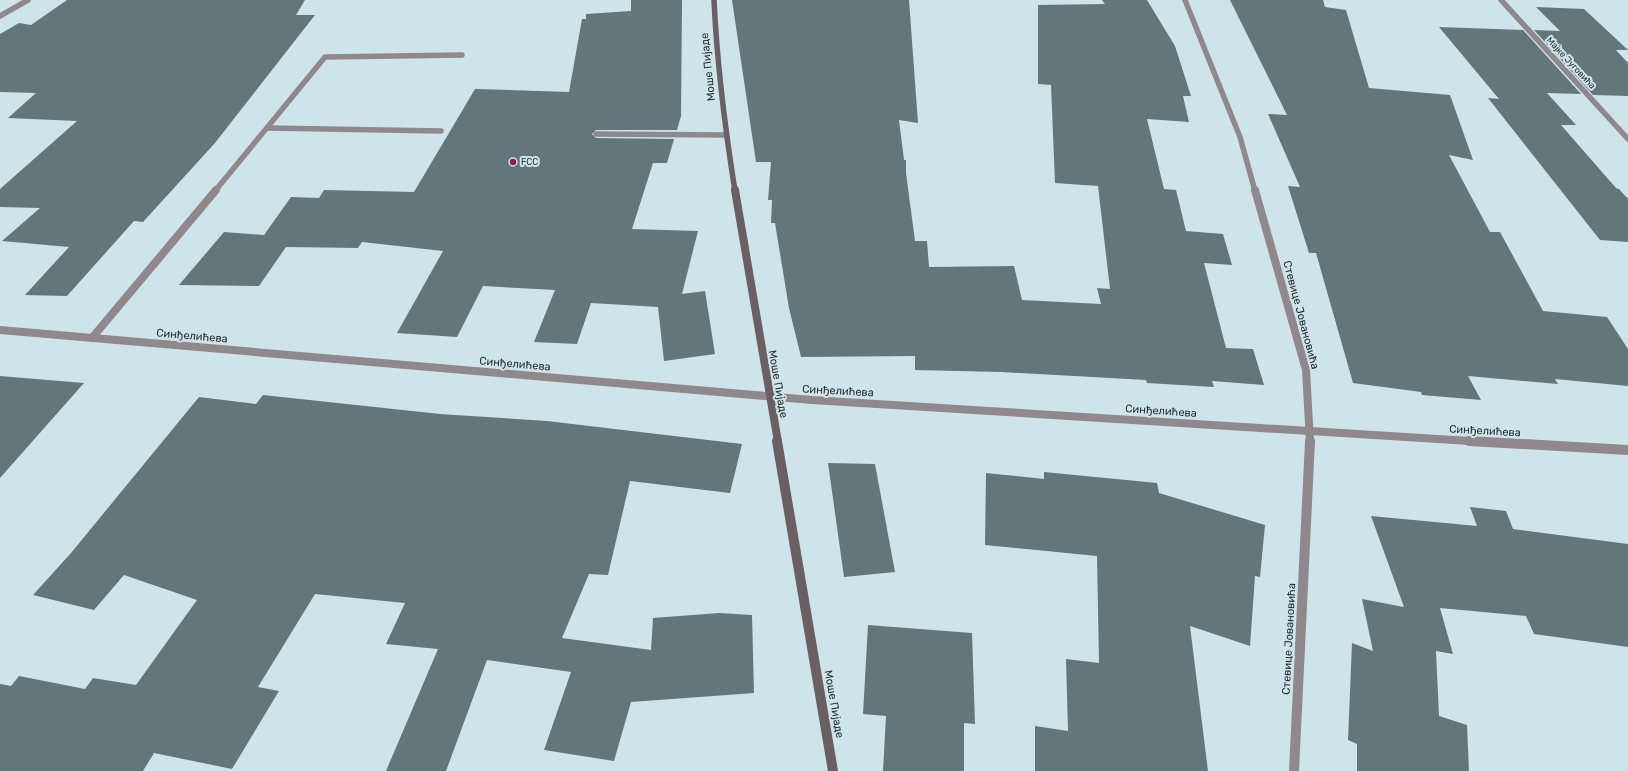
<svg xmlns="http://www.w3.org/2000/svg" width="1628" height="771" font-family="Rubik,sans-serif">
  <rect width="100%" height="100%" fill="#cee4eb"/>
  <g fill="#62777c">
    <path d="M67,0H305L296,15H315L215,143L143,222L134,221L67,296L25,295L69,247L2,241L40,208L0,207V189L77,121L8,118L36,93L0,92V34L19,23L31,25Z"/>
    <path d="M631,0H682L681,116L677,130H596L592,134L596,138L674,139L667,163H653L632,229L698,231L682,294L705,291L715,354L664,361L658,307L591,303L577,344L534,342L555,290L483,286L457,337L397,333L443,251L362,242L358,248L286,247L259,286L179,285L224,232L264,235L291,197L319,198L324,190L414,192L475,89L569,92L582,19H586V14L631,11Z"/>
    <path d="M732,0H909L918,123L899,120L904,160H906V173L915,241H927L929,267L1014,266L1022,300L1101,304L1097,288L1110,289L1098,186L1055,183L1051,85L1038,84V5L1105,4L1102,0H1147L1175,46L1191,96H1183L1189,122L1147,119L1164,189L1176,190L1186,231L1223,234L1232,265L1204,263L1226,348L1253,349L1264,385L1212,381L1214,387L1147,383L1146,380L1001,372L915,370V356L801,357L789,308L775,223H771L772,200H768L771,162H756Z"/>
    <path d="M1230,0H1323L1325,7L1346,10L1369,88L1450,95L1473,160L1449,155L1490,232H1500L1543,311L1607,317L1628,349V386L1555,379L1558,384L1468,376L1481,400L1422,395L1421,392L1353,383L1316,253H1309L1288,186L1300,187L1268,114L1287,115Z"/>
    <path d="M1536,7L1584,9L1628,50H1616L1628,63V96L1593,95L1534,30L1560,31Z"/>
    <path d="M1439,27L1523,30L1581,94L1547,93L1576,125H1561L1616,188L1619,189L1628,199V242L1600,240L1488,98L1499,99Z"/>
    <path d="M0,376L84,383L0,478Z"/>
    <path d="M263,395L440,414L547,421L742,444L730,493L630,481L608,575L589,574L562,638L651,650L653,618L719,613L752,615L754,693L631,702L614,761L544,750L571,672L487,660L446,771H386L438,649L386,644L405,603L315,594L258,687L279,691L232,769L154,753L143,771H0V684L11,686L19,676L85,689L93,678L136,685L197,600L124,575L94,610L33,595L71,553L199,397L256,404Z"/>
    <path d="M828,463L875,464L895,572L844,577Z"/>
    <path d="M1044,472L1157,483L1159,493L1265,525L1260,577L1255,576L1250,646L1190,626L1208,771H1035V726L1068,731L1066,659L1099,663L1097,556L985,545L986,473L1044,479Z"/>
    <path d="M1470,507L1506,511L1513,529L1628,544V647L1534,634L1526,616L1440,608L1453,654L1436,651L1439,716L1467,725L1469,771H1357V744L1348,740L1352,643L1373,651L1362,599L1404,607L1371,516L1477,526Z"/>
    <path d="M868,625L972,633L975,724L964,723V771H883L886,716L863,714Z"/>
  </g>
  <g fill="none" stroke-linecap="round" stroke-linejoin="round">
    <g stroke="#91888c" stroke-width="5.5">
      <path d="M268,128L441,131"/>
      <path d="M596,134L726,135"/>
      <path d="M215,191L325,57L462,55"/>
    </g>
    <path stroke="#91888c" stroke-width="8" d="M92,338L216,190"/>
    <g stroke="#91888c" stroke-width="5.5">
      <path d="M1185,0L1240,137L1255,191"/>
      <path d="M1501,0L1628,139"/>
      <path d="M0,16L28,0"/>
    </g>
    <g stroke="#91888c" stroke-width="8">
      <path d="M1255,190L1306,370L1310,442"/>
      <path d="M0,330L812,400L1486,442"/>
    </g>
    <g stroke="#91888c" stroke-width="10">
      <path d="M1469,441L1628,450"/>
      <path d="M1294,771L1310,441"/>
    </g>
    <path stroke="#6b5f64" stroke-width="5.5" d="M714,0C717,64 725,128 735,191"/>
    <path stroke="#6b5f64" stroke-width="8" d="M735,190L778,442"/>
    <path stroke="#6b5f64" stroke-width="10" d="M777,441L833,771"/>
  </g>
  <circle fill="#9a1568" stroke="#cee4eb" stroke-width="1.5" cx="513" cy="162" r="4"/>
  <g text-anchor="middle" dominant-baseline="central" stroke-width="4" stroke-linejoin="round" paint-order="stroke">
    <g font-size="9" fill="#262f31" stroke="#cee4eb">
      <text transform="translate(1571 63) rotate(47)">Мајке Југовића</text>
    </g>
    <g font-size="9" fill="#262f31" stroke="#cee4eb" text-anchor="start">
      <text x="521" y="162">FCC</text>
    </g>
    <g font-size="11" fill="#262f31" stroke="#cee4eb">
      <text transform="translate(708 67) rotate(-96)">Моше Пијаде</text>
      <text transform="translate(1301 315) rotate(75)">Стевице Јовановића</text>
      <text transform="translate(192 336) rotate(5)">Синђелићева</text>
      <text transform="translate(515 364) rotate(5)">Синђелићева</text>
      <text transform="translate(778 384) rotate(80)">Моше Пијаде</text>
      <text transform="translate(838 391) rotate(3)">Синђелићева</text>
      <text transform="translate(1161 411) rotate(4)">Синђелићева</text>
      <text transform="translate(1485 431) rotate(3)">Синђелићева</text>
      <text transform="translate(1289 639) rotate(-87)">Стевице Јовановића</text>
      <text transform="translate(834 704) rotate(80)">Моше Пијаде</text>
    </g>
  </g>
</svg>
